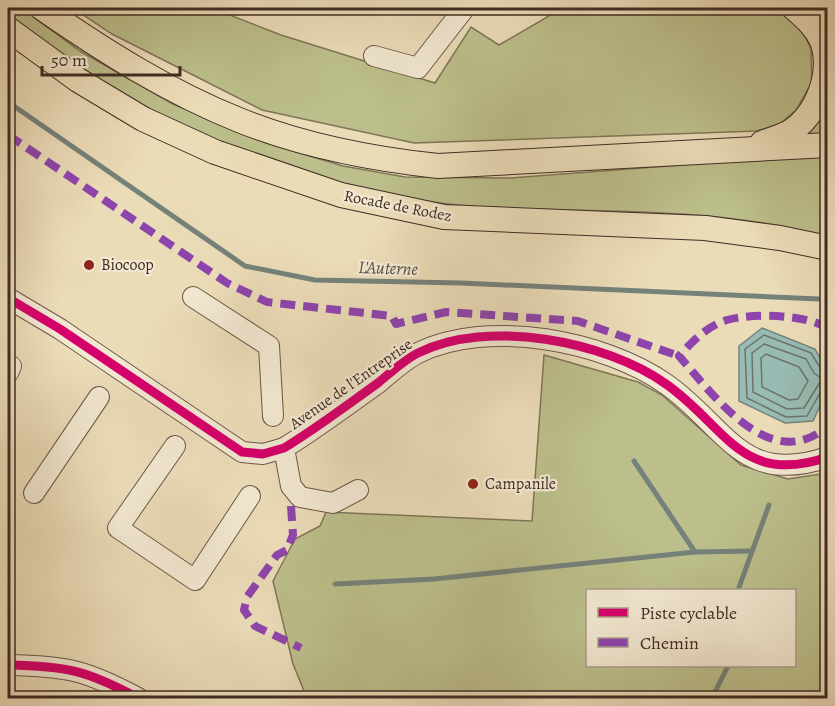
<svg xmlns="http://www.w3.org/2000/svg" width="835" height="706" font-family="Alegreya,serif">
  <rect width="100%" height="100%" fill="#ebdcb8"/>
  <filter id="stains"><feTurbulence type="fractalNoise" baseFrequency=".00333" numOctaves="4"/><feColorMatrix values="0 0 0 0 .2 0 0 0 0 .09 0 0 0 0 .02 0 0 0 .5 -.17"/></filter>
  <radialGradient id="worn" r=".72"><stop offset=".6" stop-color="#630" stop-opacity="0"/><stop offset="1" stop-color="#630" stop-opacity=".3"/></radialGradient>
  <g fill="#bcbf8b" stroke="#7e7658" stroke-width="1.5" fill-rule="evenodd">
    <path d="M8,8H21L80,51L173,104L266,143L343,166L405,177L510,178L827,154V237C715,205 596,214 480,207C316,196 134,120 8,16Z"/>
    <path d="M73,8H212L281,35L435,83L471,27L499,45L549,16L554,8H773L798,21L811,49L812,82L796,110L780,124L757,131L414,143L262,110L112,34Z"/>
    <path d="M827,92V137L796,136Z"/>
    <path d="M544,355L638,382L662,395L741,465L788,479L827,473V698H307L293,664L273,581L295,539L320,526L326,512L532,521ZM588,590H794V666H588Z"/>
  </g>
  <path fill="#98bbb3" stroke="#75827a" stroke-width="1.5" d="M762,328L815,349L827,370V391L813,421L785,423L739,401V346Z"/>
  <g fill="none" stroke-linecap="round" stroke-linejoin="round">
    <g stroke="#6c746c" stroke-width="1.5">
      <path d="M764,344L806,359L814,373L822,379L804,408L787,409L753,392L752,353Z"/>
      <path d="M766,354L799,367L808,381L798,399L789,400L762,387L761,358Z"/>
      <path d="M828,371L821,369L811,353L764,335L745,349L747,398L786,417L807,416L820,393L828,390"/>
    </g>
    <g stroke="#75827a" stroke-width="5">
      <path d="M8,102L245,266L315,280L461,283L819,299"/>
      <path d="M634,461L695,552"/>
      <path d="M335,584L434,579L695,552L752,551"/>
      <path d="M738,590L769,505"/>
      <path d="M712,698L728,666"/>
    </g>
    <g stroke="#6b5849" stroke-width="22">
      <g id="minor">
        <path d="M374,56L418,68L463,10L460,8"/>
        <path d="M193,297L269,346L273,416"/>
        <path d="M8,298L60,329L242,452L263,454L284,448C317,428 347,405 378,383C390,373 404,360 418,353C488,318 605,341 666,384C726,426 741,487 828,457"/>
        <path d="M8,373L11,366"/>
        <path d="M175,446L118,528L195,580L250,496"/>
        <path d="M284,448L291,486L300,497L333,503L358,490"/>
        <path d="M34,493L99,397"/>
        <path d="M8,665C66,666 86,670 138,698"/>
      </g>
    </g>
    <g stroke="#402c24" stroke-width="26">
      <g id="major">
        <path d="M42,8C104,51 169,92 239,120C301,145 372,159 438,166L828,145"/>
        <path d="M816,8L828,14"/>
        <path d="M8,29L78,80L143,119L215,152L341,195L444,217L705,228L780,238L828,248"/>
        <path d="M762,143C770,140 780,137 788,133C817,118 835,69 821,39C815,26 804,17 794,8"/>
      </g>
    </g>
    <use href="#minor" stroke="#f2e8d1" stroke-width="20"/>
    <use href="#major" stroke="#ebdcb8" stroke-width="24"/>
    <g stroke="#8e44ad" stroke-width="8" stroke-dasharray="15 8" stroke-linecap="butt">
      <path d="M8,135L227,283L267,302L392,316L396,324L446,312L578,321L679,356"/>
      <path d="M828,329C809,314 750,313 727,320C707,326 693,341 679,356C713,394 770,476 828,426"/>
      <path d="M291,506L293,535L287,550L277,555L247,597L244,610L255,626L301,648"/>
    </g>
    <g stroke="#f2e8d1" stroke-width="13">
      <g id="cycleway">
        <path d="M8,298L60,329L242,452L263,454L284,448C317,428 347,405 378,383C390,373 404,360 418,353C488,318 605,341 666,384C726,426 741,487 828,457"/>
        <path d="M8,665C66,666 86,670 138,698"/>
      </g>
    </g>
    <use href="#cycleway" stroke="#d6006c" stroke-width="9"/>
  </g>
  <g fill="#8f2418" stroke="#f2e8d1" stroke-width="2">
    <circle cx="89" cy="265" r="6"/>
    <circle cx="473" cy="484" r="6"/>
  </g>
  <g text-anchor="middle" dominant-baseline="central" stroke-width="4.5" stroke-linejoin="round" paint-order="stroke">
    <g font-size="16" fill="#402c24" stroke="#f2e8d1">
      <text transform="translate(398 206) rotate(11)">Rocade de Rodez</text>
      <text transform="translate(351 384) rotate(-35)">Avenue de l'Entreprise</text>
    </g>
    <g font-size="16" fill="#402c24" stroke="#f2e8d1" text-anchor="start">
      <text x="101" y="265">Biocoop</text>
      <text x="485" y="484">Campanile</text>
    </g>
    <g font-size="18" font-style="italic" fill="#565048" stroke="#f2e8d1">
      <text transform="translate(388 268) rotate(2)">L'Auterne</text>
    </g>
  </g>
  <rect width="835" height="706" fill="none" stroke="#ebdcb8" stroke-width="30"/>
  <rect x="9" y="9" width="817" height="688" fill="none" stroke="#402c24" stroke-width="3"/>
  <rect x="15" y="15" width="805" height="676" fill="none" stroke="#402c24" stroke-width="1.5"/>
  <rect x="586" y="589" width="210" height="78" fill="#f2e8d1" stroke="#ab9d8c" stroke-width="1.5"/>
  <rect x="598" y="608" width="30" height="9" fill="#d6006c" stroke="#ab9d8c" stroke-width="1.5"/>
  <text x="640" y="619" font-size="18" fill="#402c24">Piste cyclable</text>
  <rect x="598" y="638" width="30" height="9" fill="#8e44ad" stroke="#ab9d8c" stroke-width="1.5"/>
  <text x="640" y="649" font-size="18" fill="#402c24">Chemin</text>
  <path d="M42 66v9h138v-9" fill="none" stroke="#402c24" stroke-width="3"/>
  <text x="51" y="66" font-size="18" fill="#402c24" stroke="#f2e8d1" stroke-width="4.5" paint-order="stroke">50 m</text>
  <rect width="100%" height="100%" filter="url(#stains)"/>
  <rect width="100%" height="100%" fill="url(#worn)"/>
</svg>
